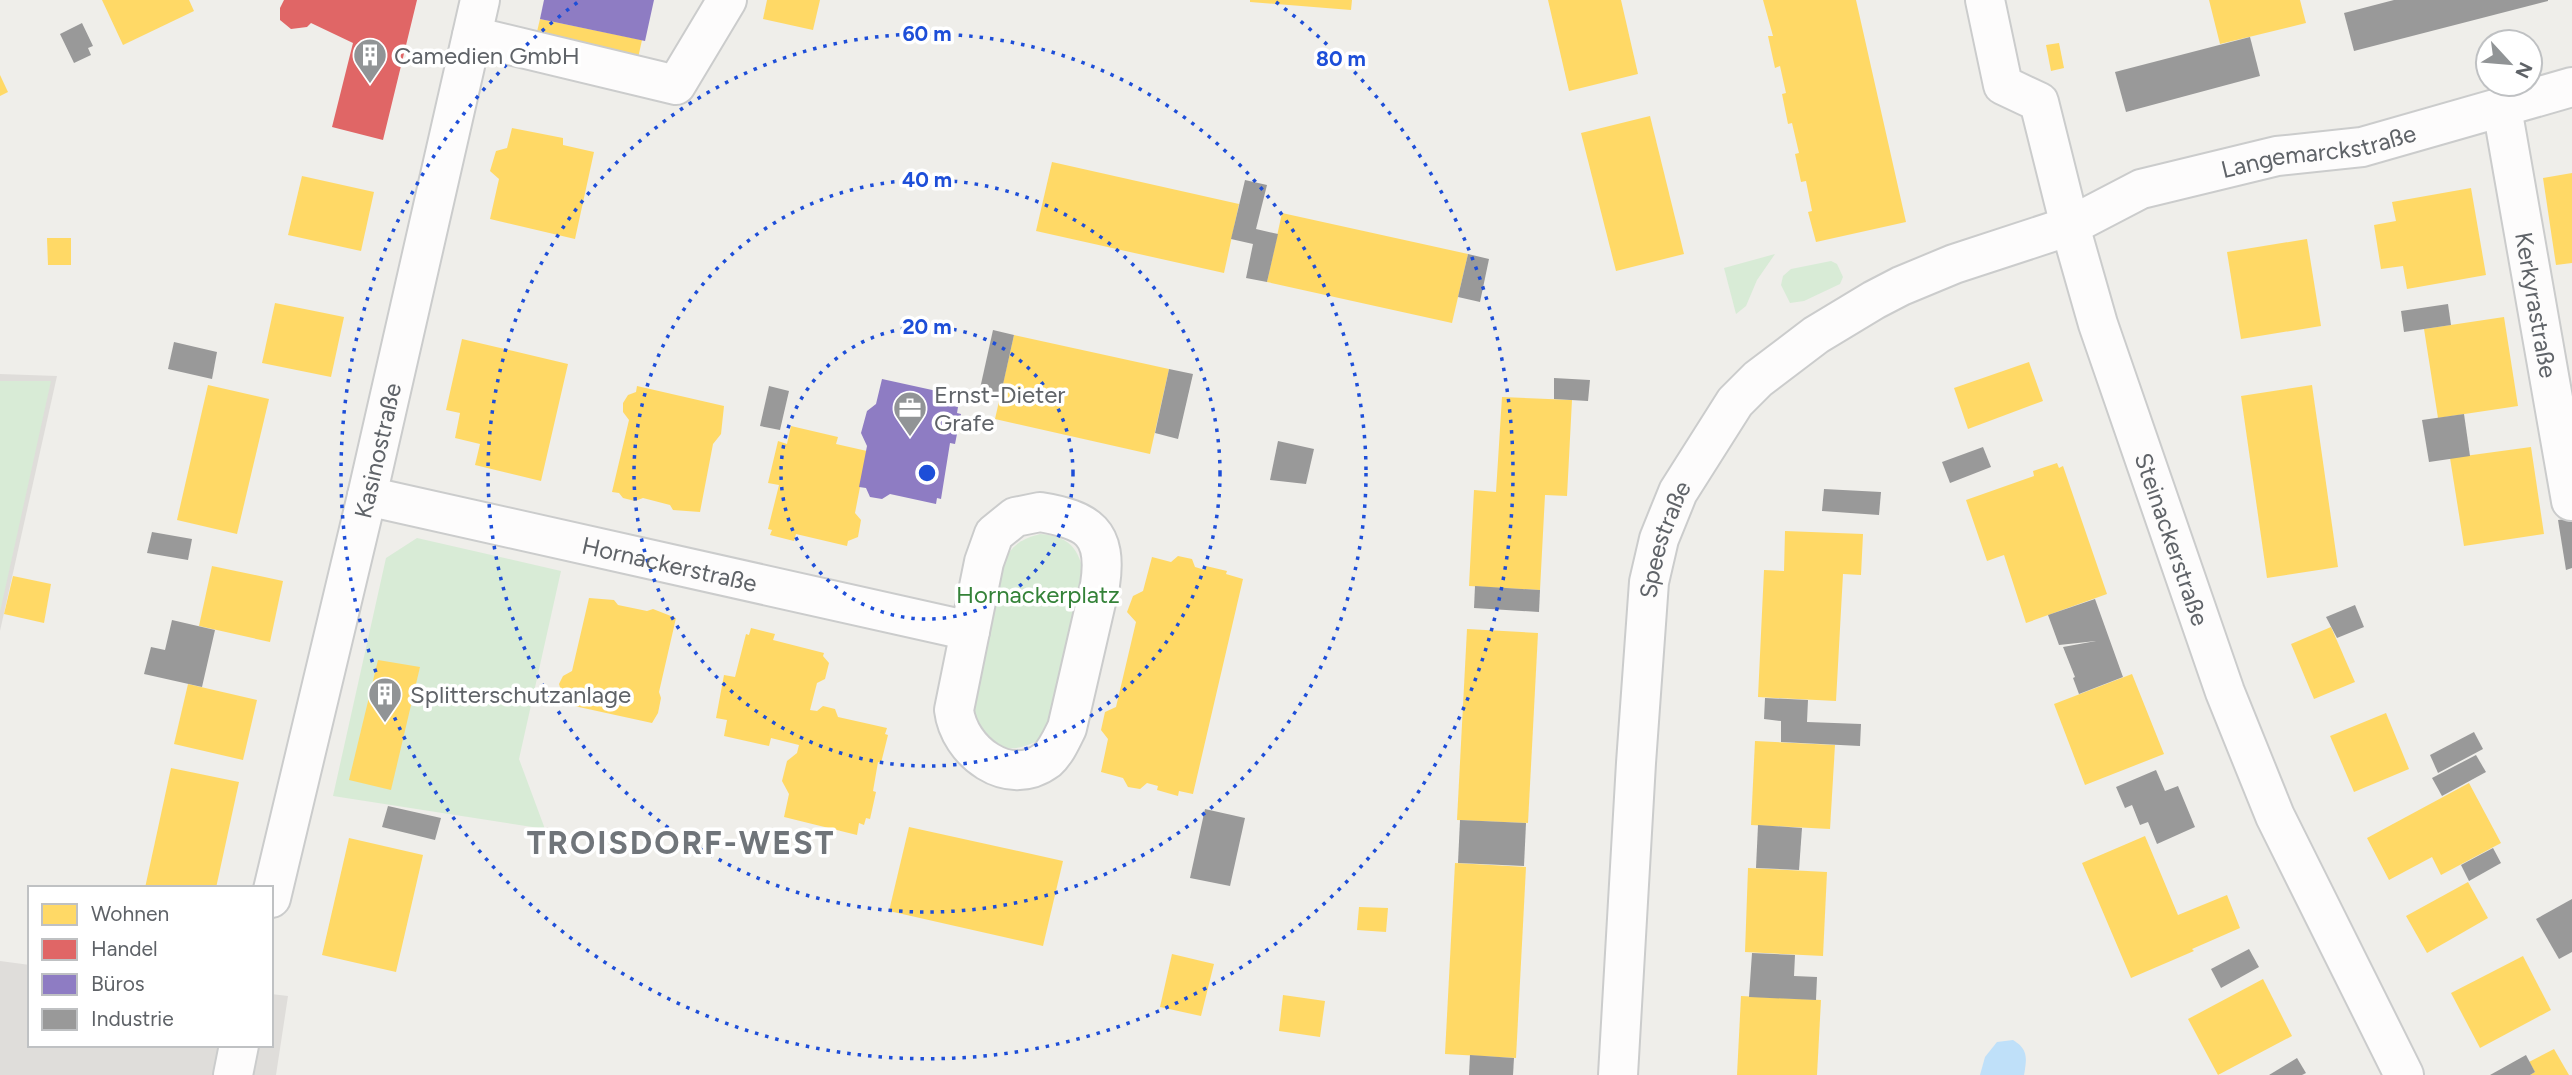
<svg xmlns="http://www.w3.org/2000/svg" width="2572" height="1075" font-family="Figtree,sans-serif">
  <rect width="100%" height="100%" fill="#efeeea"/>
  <g fill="#dfddda">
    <path d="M0,374L57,376L0,631Z"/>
    <path d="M0,961L30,965V1045H271V994L288,996L276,1075H0Z"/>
  </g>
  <g fill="#d8ebd6">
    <path d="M1775,254L1757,280L1746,306L1736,314L1724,268Z"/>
    <path d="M1831,261L1837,264L1843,277L1840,284L1804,301L1790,303L1781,285L1783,276L1791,269Z"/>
    <path d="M0,381H51L0,612Z"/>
    <path d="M1040,534C1073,536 1081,553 1085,583L1045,737C1005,759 992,748 970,712L1000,566C1012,546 1018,540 1040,534Z"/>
    <path d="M417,538L561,571L519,759L545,829L333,796L386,558Z"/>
  </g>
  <path fill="#bfe0f9" d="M2013,1040C2028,1049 2027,1058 2024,1075H1980L1985,1057L1997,1042Z"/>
  <g fill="#ffd966">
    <path d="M102,0H189L194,11L123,45Z"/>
    <path d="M767,0H820L813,30L763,19Z"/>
    <path d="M1250,0H1352L1351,10L1250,2Z"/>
    <path d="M1548,0H1621L1638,74L1569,91Z"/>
    <path d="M1763,0H1856L1906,222L1816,242L1808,212L1812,211L1806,181L1801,182L1795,154L1799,153L1792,123L1788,124L1782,94L1786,93L1780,66L1775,68L1768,36H1773Z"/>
    <path d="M2209,0H2300L2306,23L2220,44Z"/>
    <path d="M540,19L642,40L638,58L536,36Z"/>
    <path d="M2059,43L2064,68L2051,71L2046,45Z"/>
    <path d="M0,75L8,92L0,96Z"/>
    <path d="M1650,116L1684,254L1616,271L1581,133Z"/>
    <path d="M512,128L563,138V145L594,152L575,239L490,219L499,179L490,171L496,151L507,148Z"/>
    <path d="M1052,162L1239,204L1224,273L1036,231Z"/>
    <path d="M2572,173V263L2556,265L2543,178Z"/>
    <path d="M302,176L374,192L361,251L288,235Z"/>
    <path d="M2471,188L2486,275L2407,289L2403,266L2381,269L2374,225L2396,221L2392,202Z"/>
    <path d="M1282,213L1468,254L1452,323L1267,282Z"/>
    <path d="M47,238H71V265H48Z"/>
    <path d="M2307,239L2321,326L2241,339L2227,252Z"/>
    <path d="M275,303L344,317L331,377L262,363Z"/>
    <path d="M2504,317L2518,406L2438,418L2424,329Z"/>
    <path d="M1014,335L1169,369L1150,454L995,419Z"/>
    <path d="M462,339L568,364L541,481L475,465L480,444L455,438L460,413L446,410Z"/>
    <path d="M2029,362L2043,401L1968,429L1954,388Z"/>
    <path d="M208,385L269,399L237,534L177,520Z"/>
    <path d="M2312,385L2338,567L2267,578L2241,396Z"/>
    <path d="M637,386L724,406L721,434L713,444L700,512L673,510L670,505L643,498L635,501L623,498L619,493L612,492L629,420L623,412V403L628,395L636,392Z"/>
    <path d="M1502,397L1572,400L1567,496L1545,495L1540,590L1469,586L1474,490L1496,492Z"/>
    <path d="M791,426L838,437L836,444L867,451L855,513L861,520L858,537L848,541L847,546L796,534L794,541L770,535L772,530L768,529L779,485L768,483L778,441L787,444Z"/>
    <path d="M2531,447L2544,534L2464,546L2450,458Z"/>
    <path d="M2057,463L2059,468L2063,466L2107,594L2026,623L2004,555L1987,561L1966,500L2034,476L2033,471Z"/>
    <path d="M1785,531L1863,534L1861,575L1843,574L1836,701L1758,697L1764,570L1784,571Z"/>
    <path d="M1178,556L1192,559L1195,567L1205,570L1206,566L1227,571L1226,574L1243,579L1193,794L1179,791L1178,796L1157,790L1158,786L1147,783L1140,789L1128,787L1123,778L1101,772L1108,739L1101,730L1105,712L1116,707L1136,622L1127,612L1133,596L1143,591L1152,557L1171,562Z"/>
    <path d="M212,566L283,581L270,642L199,626Z"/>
    <path d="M13,576L51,584L44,623L4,614Z"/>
    <path d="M589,598L614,600L618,605L647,611L653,609L676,618L659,692L661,698L658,713L652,723L565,704L559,684L563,676L572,671Z"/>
    <path d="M2331,627L2355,682L2314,699L2291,644Z"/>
    <path d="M751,628L775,634L773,640L824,653L823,656L829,663L825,679L817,683L810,710L817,711L823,706L835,709L838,717L887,728L885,734L888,735L881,763L878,762L873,791L876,792L870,819L866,818L864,825L859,823L857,835L784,817L789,794L782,781L787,761L797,753L799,745L771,738L769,746L724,736L727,720L716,718L724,675L735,677L746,634L749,635Z"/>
    <path d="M1467,629L1538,633L1528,823L1457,820Z"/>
    <path d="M378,660L420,667L391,790L349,780Z"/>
    <path d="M2132,674L2164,754L2085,785L2054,704Z"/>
    <path d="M188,684L257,700L243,760L174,744Z"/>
    <path d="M2386,713L2409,769L2354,792L2330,736Z"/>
    <path d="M1755,741L1835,745L1830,829L1751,825Z"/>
    <path d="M171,768L239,782L216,888H145Z"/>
    <path d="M2469,783L2501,843L2441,875L2432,857L2389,880L2367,838Z"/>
    <path d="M909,827L1063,861L1043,946L889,911Z"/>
    <path d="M2145,836L2178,915L2227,895L2240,928L2192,949L2194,951L2131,978L2082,863Z"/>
    <path d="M349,838L423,855L396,972L322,955Z"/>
    <path d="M1455,863L1526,867L1516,1058L1445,1054Z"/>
    <path d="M1748,868L1827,872L1823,956L1745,952Z"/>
    <path d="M2468,882L2488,918L2427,953L2406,916Z"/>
    <path d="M1359,907L1388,908L1386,932L1357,930Z"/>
    <path d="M1172,954L1214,964L1201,1016L1160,1007Z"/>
    <path d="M2523,956L2551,1010L2480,1048L2451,993Z"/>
    <path d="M2263,979L2292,1036L2218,1075L2188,1019Z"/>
    <path d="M1283,995L1325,1001L1320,1037L1279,1031Z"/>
    <path d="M1741,996L1821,1000L1817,1075H1737Z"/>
    <path d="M2554,1049L2569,1075H2530L2535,1072L2529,1062Z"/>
  </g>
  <path fill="#e06666" d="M284,0H417L383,140L332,127L353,43L311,23L307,27L291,29L280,20V8Z"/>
  <g fill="#8e7cc3">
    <path d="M544,0H654L645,41L540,19Z"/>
    <path d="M882,379L955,395L952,406L958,407L957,413L961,414L955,444L950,443L941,499L937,498L936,504L890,494L882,499L870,497L866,488L859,487L867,446L861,433L867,411L876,404Z"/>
  </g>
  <g fill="#999">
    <path d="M2394,0H2548V1L2354,51L2344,13Z"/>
    <path d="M82,23L93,46L88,48L91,55L74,63L60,34Z"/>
    <path d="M2250,37L2260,76L2126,112L2115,72Z"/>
    <path d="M1245,180L1267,185L1256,229L1278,234L1267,282L1246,278L1253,244L1231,239Z"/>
    <path d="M1468,254L1489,259L1480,302L1458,297Z"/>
    <path d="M2448,304L2451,325L2404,332L2401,311Z"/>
    <path d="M993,330L1014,335L1000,398L979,393Z"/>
    <path d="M174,342L217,352L212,379L168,369Z"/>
    <path d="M1169,369L1193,374L1178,439L1155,433Z"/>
    <path d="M1554,378L1590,380L1588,401L1554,399Z"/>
    <path d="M769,386L789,391L780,430L760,426Z"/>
    <path d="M2464,414L2470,456L2429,462L2422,420Z"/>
    <path d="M1278,441L1314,449L1306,484L1270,480Z"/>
    <path d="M1983,447L1991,467L1950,483L1942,462Z"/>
    <path d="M1824,489L1881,492L1879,515L1822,511Z"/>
    <path d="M2572,518V568L2566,570L2558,520Z"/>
    <path d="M152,532L192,539L188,560L147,553Z"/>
    <path d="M1475,586L1540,590L1539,612L1474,608Z"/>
    <path d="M2095,599L2123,677L2079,694L2073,678L2075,677L2063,647L2096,641L2059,645L2048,615Z"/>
    <path d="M2355,605L2364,627L2337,638L2326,617Z"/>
    <path d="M172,620L215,630L202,687L144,674L151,647L165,650Z"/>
    <path d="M1765,698L1808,700L1807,722L1861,724L1860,746L1781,742V721L1764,719Z"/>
    <path d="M2474,732L2483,749L2438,773L2430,755Z"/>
    <path d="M2476,755L2486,772L2442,796L2432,778Z"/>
    <path d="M2156,770L2165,791L2178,786L2195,827L2157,844L2148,822L2140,825L2132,805L2125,808L2116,787Z"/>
    <path d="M388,806L441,818L435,840L382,827Z"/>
    <path d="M1205,809L1245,818L1230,886L1190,878Z"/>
    <path d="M1460,820L1526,823L1524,866L1458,863Z"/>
    <path d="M1758,825L1802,828L1799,870L1756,868Z"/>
    <path d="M2493,848L2501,863L2469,881L2461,865Z"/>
    <path d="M2572,899V952L2559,959L2536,919Z"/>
    <path d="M2249,949L2259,967L2221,988L2211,969Z"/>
    <path d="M1752,953L1795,955L1794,976L1817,977L1816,1000L1749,997Z"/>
    <path d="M1470,1055L1514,1058L1513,1075H1469Z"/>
    <path d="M2526,1055L2535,1072L2530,1075H2490Z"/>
    <path d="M2297,1058L2306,1073L2302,1075H2269Z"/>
  </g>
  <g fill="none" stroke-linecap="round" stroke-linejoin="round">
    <g stroke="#cbcccc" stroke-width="42">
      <g id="minor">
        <path id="s1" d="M1985,0L2003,85L2039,102L2070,226L2098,324L2225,692L2275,816L2404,1075"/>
        <path d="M472,36L676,85L727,0"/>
        <path id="s2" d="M2502,108L2571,501"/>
        <path id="s3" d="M367,496L970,631"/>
        <path d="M1040,512C1088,520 1108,532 1100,585L1067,728C1062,738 1056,752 1047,760C1008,789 959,751 954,710L984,562L994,534L1015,517Z"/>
        <path id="s4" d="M271,898L367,496L480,0"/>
        <path d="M233,1075L239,1045"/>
        <path id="s5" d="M1618,1075L1636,763L1649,582L1659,539L1678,492L1735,402L1758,379L1816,335L1874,300L1901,286L1954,264L2070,226L2141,189L2277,156L2362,147L2572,87"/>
      </g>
    </g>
    <use href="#minor" stroke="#fdfcfc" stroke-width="38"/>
  </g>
  <g fill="none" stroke="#1d4ed8" stroke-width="3.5" stroke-dasharray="3.5 7">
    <circle cx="927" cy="473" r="146"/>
    <circle cx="927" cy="473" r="293"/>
    <circle cx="927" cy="473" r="439"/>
    <path d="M1276 2A586 586 0 1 1 578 2"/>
  </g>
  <defs>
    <g id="building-pin" transform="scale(1.75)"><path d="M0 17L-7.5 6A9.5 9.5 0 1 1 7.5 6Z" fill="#919496" stroke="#fff"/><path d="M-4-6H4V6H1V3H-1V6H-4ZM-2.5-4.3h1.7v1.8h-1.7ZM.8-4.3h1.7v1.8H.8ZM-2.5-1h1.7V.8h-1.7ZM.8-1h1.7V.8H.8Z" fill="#fff"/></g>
    <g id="office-pin" transform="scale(1.75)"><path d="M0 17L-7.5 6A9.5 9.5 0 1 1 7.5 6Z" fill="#919496" stroke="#fff"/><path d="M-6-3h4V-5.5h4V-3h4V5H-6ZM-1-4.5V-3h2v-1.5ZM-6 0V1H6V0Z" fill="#fff"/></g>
  </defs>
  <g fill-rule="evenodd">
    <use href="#building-pin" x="370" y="55"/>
    <use href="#office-pin" x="910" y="408"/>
    <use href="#building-pin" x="385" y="694"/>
  </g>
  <g text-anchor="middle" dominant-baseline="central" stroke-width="7" stroke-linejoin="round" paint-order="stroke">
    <g font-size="24" fill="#5f6368" stroke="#fff" text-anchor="start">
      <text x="394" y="55">Camedien GmbH</text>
      <text x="934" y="394">Ernst-Dieter<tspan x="934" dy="28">Grafe</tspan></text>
      <text x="410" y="694">Splitterschutzanlage</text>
    </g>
    <g font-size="24" fill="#5f6368" stroke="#fff">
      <text stroke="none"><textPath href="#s5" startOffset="1340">Langemarckstraße</textPath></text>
      <text stroke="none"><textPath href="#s2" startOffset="200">Kerkyrastraße</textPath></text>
      <text stroke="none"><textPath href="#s4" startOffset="460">Kasinostraße</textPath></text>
      <text stroke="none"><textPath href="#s1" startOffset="584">Steinackerstraße</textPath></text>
      <text stroke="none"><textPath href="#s5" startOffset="539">Speestraße</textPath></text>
      <text stroke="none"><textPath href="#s3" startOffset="310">Hornackerstraße</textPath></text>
    </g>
    <g font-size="24" fill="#348238" stroke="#fff">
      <text x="1038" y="594">Hornackerplatz</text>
    </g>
    <g font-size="32" font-weight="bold" letter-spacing="2" fill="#70757a" stroke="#fff">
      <text x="681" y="843">TROISDORF-WEST</text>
    </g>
  </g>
  <circle cx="927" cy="473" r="10" fill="#1d4ed8" stroke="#fff" stroke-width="3.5"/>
  <g font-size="21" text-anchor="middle" font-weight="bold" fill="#1d4ed8" stroke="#fff" stroke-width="7" stroke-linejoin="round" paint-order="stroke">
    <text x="927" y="41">60 m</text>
    <text x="1341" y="66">80 m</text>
    <text x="927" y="187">40 m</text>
    <text x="927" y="334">20 m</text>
  </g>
  <rect x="28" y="886" width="245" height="161" fill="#ffffff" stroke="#bfc1c3" stroke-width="2"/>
  <rect x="42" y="904" width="35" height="21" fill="#ffd966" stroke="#bfc1c3" stroke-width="2"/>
  <text x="91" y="921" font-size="21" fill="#5f6368">Wohnen</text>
  <rect x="42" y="939" width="35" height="21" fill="#e06666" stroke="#bfc1c3" stroke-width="2"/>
  <text x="91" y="956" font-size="21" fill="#5f6368">Handel</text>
  <rect x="42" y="974" width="35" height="21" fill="#8e7cc3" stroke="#bfc1c3" stroke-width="2"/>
  <text x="91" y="991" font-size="21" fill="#5f6368">Büros</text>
  <rect x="42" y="1009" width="35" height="21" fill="#999999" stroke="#bfc1c3" stroke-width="2"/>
  <text x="91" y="1026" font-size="21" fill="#5f6368">Industrie</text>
  <g transform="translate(2509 63) rotate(116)"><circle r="33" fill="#ffffff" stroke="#bfc1c3" stroke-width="2"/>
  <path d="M0-5L12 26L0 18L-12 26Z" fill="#919496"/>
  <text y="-10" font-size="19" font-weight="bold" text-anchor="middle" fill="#5f6368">N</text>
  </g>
</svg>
